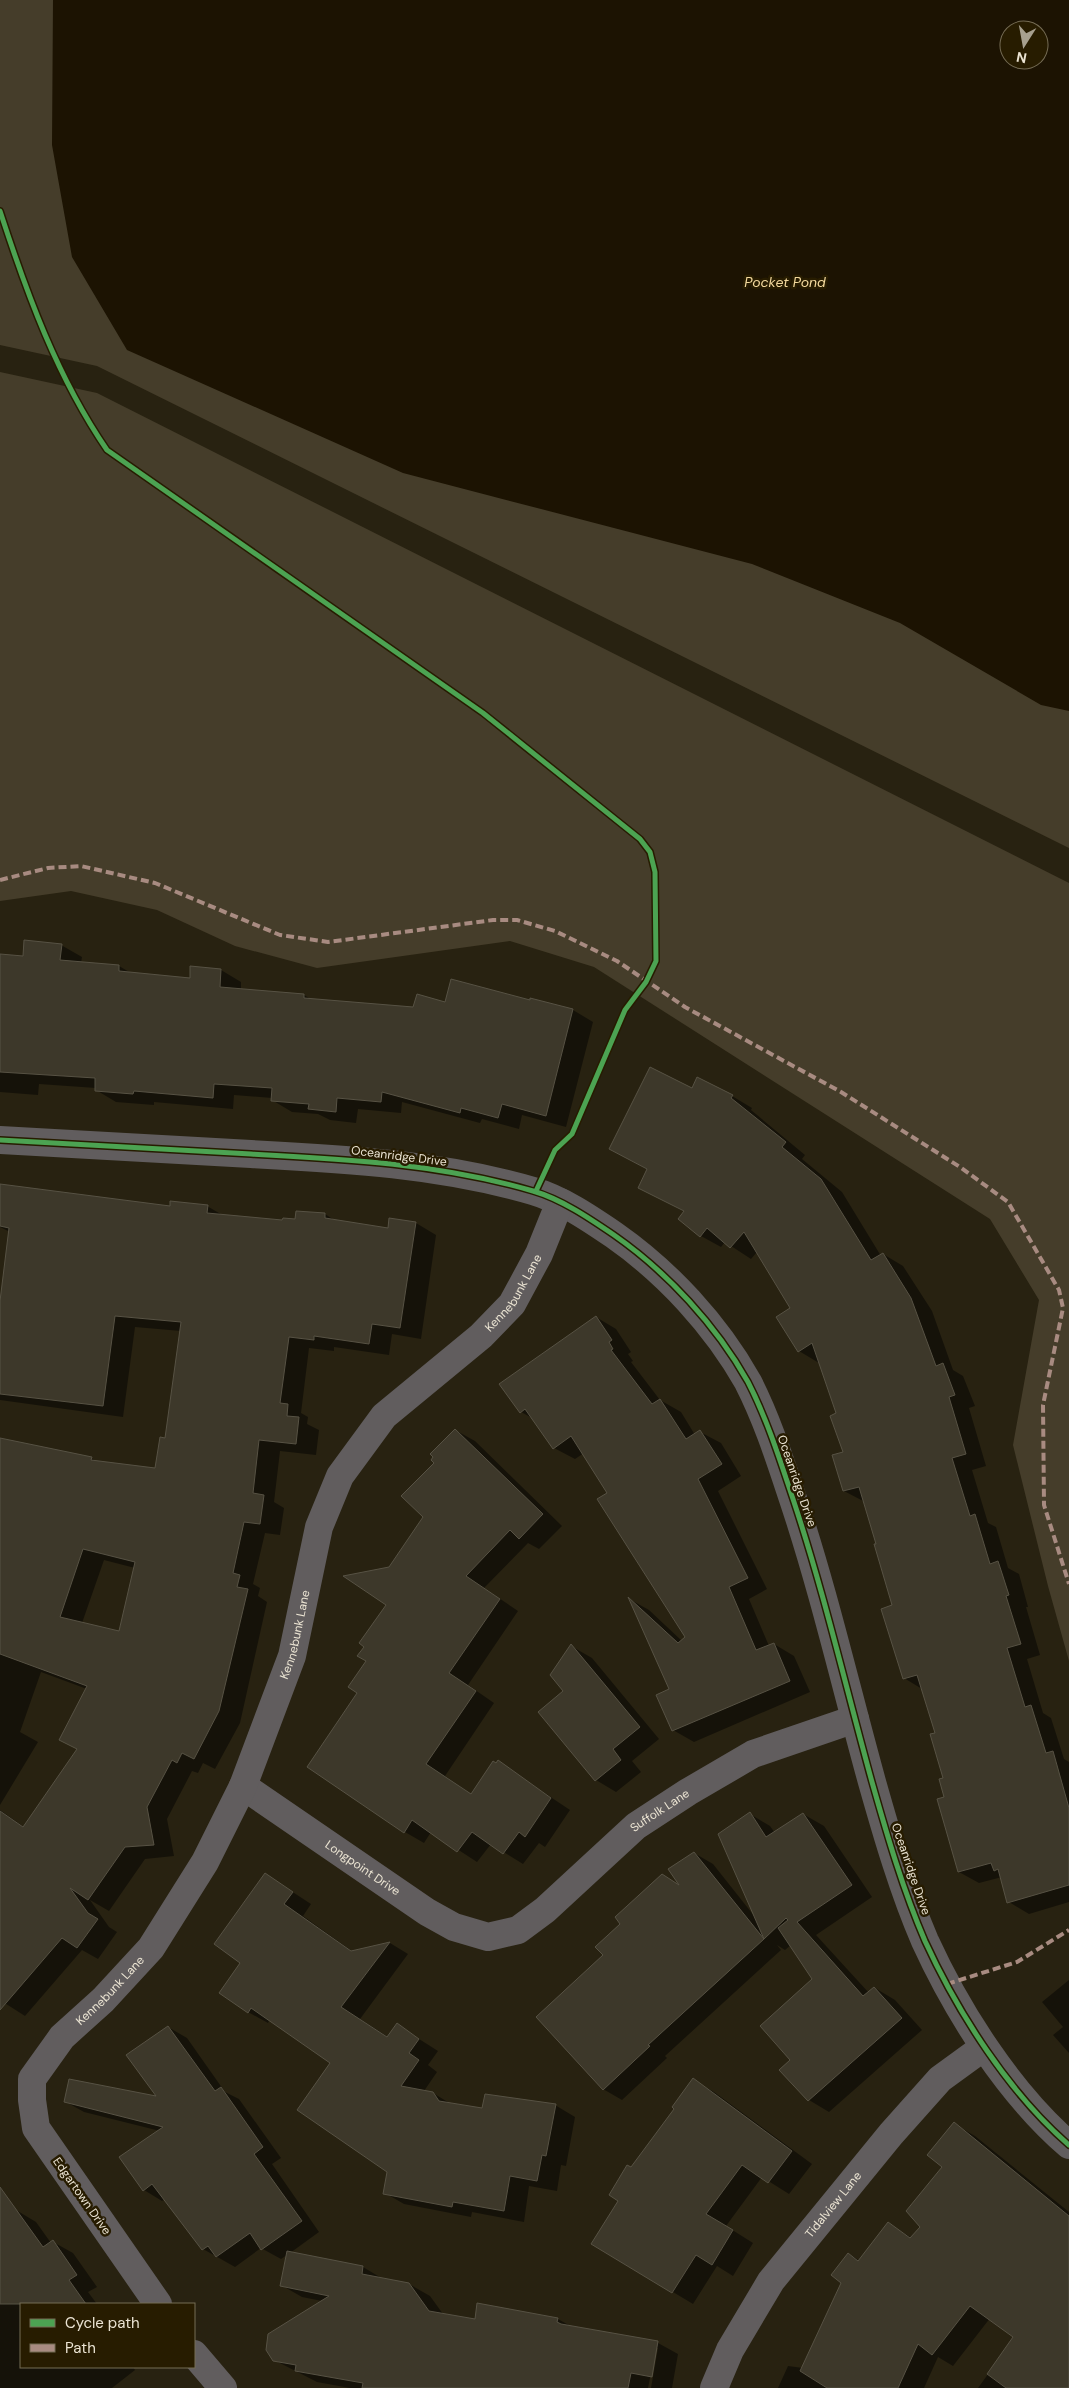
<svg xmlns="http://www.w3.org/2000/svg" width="1069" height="2388" font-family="'DM Sans',sans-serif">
  <rect width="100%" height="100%" fill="#282211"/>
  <g fill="#453d2a" fill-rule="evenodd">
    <path d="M0,0H1069V848L97,366L0,345ZM1009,30H1039V60H1009Z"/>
    <path d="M0,372L97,393L1069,883V1661L1048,1586L1013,1445L1039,1300L990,1219L594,967L510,941L317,968L235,946L157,910L71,891L0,901Z"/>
  </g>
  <path fill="#1c1302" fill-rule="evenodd" d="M53,0H1069V711L1041,705L900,623L752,564L403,473L127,350L72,257L52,145ZM1009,30H1039V60H1009Z"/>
  <g fill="#0007" fill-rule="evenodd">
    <path d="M61,945L82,957L81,963L119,966L131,973L191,979V967L221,970L241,982V990L304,995L312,1000L414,1008L446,1003L530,1002L531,999L573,1010L593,1022L566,1127L522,1115L519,1129L482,1119L480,1123L402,1102L401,1113L358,1109L356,1123L330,1120L318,1114L292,1112L272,1100V1098L234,1095L233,1109L154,1102V1105L116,1102L96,1090V1088L39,1084L38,1095L0,1092V955L24,958Z"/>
    <path d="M692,1090L732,1096L752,1108L751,1110L805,1155L802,1159L842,1192L881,1256L883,1254L903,1266L932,1311L953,1370L963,1376L975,1406L969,1408L986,1466L972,1470L988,1523L996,1527L1008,1568L1019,1574L1028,1607H1026L1040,1655L1027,1659L1043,1713L1051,1718L1064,1759L1069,1762V1902L1029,1914L1009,1902L1002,1877L979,1883L959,1872L936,1734L922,1689L904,1678L894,1606L865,1502L844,1491L845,1453L838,1414L819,1363L799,1351L791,1308L757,1252L751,1259L725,1242L721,1247L701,1236L685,1212L640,1188L648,1170L611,1149Z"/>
    <path d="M0,1201L171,1208L207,1206L224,1216L284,1221L325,1214L337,1222L389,1229L390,1219L416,1223L436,1235L421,1339L392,1334L389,1355L334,1347V1351L309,1348L301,1413L308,1417L307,1424L319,1430L316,1455L280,1451L274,1502L284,1508L280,1535L265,1533L253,1584L260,1588L258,1596L267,1602L240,1723L215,1769L203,1763L198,1773L192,1771L167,1819L174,1856L145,1859L109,1911L90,1900L109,1927L117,1932L98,1959L82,1950L25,2016L0,2000V1810L25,1828L79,1750L87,1689L41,1672L20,1732L38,1742L0,1805V1440L91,1458L99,1463L156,1470L166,1439L181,1331L135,1327L123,1417L0,1400V1310L10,1232L0,1227ZM104,1560L135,1568L120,1632L82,1623Z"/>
    <path d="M596,1317L616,1329L631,1352L628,1354L633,1361L631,1362L660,1400L681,1412L695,1435L700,1432L721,1443L741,1476L718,1491L767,1589L749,1599L769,1646L774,1644L794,1656L810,1692L694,1742L673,1730L670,1690L631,1600L649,1610L682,1641L687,1638L609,1493L584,1453L575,1459L554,1448L534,1419L521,1412Z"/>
    <path d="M455,1430L475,1441L562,1526L539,1549L528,1543L484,1588L518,1611L468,1685L494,1703L445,1776L472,1795L498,1762L570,1810L545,1847L539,1843L523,1864L491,1844L477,1862L431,1832L424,1843L405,1832L359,1693L367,1661L366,1646L387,1604L389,1568L425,1517L436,1463Z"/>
    <path d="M571,1646L592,1658L659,1739L632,1761L641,1772L616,1792L596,1780L540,1712L565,1691Z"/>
    <path d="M750,1814L770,1826L775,1833L803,1814L824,1826L872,1897L816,1935L869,1993L875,1988L895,2000L922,2030L829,2112L809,2100L792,2060L814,1979L791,1945L785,1950L777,1945L781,1950L665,2056L667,2058L622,2100L603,2089L605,1955L622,1924L662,1875L681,1886L694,1853L713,1864L755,1917Z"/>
    <path d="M265,1874L311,1904L303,1916L353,1952L390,1943L408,1954L360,2019L388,2037L397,2025L438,2051L428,2065L437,2072L424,2091L433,2093L451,2104L483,2109L555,2105L575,2117L566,2166L561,2165L557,2191L529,2186L524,2222L472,2212L471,2217L404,2204L385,2193L389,2171L332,2062L270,2019L268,2023L248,2012L242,1963Z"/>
    <path d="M1069,1980V2053L1053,2035L1063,2027L1042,2002Z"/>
    <path d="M168,2027L187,2038L225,2092L239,2099L281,2158L272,2164L319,2232L290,2253L363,2267L383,2279L409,2284L430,2296L443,2314L476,2320L558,2319L572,2327L658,2343L678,2354L672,2388H651L658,2348H656L648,2388H350L317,2382L274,2360L322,2301L302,2297L281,2285L287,2255L281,2259L261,2248L235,2267L203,2249L165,2199L162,2201L144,2190L160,2131L84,2112L66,2102L159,2098Z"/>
    <path d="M693,2080L714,2092L812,2164L789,2194L762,2177L726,2226L753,2243L733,2276L717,2266L693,2304L593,2244L620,2200L630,2169L676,2109Z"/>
    <path d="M954,2124L975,2136L1069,2212V2388H978L1015,2337L1011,2291L953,2366L938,2357L924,2388H778L788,2366L803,2368L842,2282L849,2254L860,2261L888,2224L912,2238L922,2227L944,2166Z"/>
    <path d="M0,2191L16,2210L36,2222L51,2243L53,2242L73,2253L97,2287L88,2292L97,2304H21V2367H133L135,2370L112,2388H0Z"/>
  </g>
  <g fill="#3d382a" stroke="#575244" fill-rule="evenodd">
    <path d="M24,940L62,944L60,960L119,965V971L190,978V966L221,969L220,987L304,994V998L413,1007L417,994L445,1002L451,979L530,1000V998L573,1009L546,1116L502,1104L498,1118L461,1108L460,1113L382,1092L381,1102L337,1098L336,1112L308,1109L309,1104L271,1101L272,1088L214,1084L213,1098L134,1091L133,1094L95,1091V1078L0,1072V954L23,956Z"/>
    <path d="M650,1067L692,1088L697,1077L733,1095L731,1098L786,1142L782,1147L821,1179L871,1260L883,1253L911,1298L936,1366L943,1363L955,1395L949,1397L966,1454L952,1458L970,1516L975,1514L990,1564L998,1561L1009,1595L1006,1596L1021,1644L1007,1648L1025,1707L1031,1705L1046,1753L1053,1751L1069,1808V1885L1007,1903L998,1869L994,1871L991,1863L958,1872L937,1799L944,1797L939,1779L943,1778L930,1734L935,1733L917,1675L903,1679L881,1609L892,1605L874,1544H876L859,1487L843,1491L832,1455L843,1452L830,1416L836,1413L812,1343L798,1352L776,1317L790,1308L744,1232L730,1248L707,1228L700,1237L678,1219L684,1211L638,1188L647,1169L609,1149Z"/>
    <path d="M0,1184L170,1206V1201L208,1205L207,1213L282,1220L283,1218L295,1219L296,1211L325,1213V1218L388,1228L389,1218L416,1222L400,1328L372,1324L369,1344L314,1336V1340L289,1337L280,1403L288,1404L287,1416L299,1417L296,1444L259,1440L253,1493L264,1495L260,1524L244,1522L233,1573L240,1575L237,1587L248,1589L219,1711L194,1759L182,1753L177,1763L172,1760L147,1807L154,1845L125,1847L88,1900L70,1888L88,1913L98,1919L77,1948L62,1938L0,2010V1811L23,1827L77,1749L59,1740L87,1686L0,1654V1438L92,1457L91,1460L155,1468L160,1437L165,1438L181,1322L115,1316L103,1406L0,1394V1301L9,1228L0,1226ZM83,1549L135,1562L119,1631L60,1617Z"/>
    <path d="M596,1316L612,1340L609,1342L613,1349L611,1350L652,1404L660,1399L686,1439L700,1430L722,1464L698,1479L748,1578L729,1587L756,1650L774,1643L790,1681L672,1731L656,1695L669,1689L628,1597L678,1643L685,1637L597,1499L607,1493L571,1436L553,1449L525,1409L520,1413L499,1384Z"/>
    <path d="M455,1429L543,1514L519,1539L510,1530L466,1576L500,1599L449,1673L476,1691L426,1764L471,1794L493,1761L496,1763L498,1760L551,1798L525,1837L519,1832L503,1854L472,1832L457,1852L412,1820L404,1833L307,1767L357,1693L348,1687L366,1661L357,1656L364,1647L359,1643L386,1605L343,1576L389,1567L423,1517L401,1496L434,1463L431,1460L433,1457L430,1454Z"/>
    <path d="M571,1644L640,1727L613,1749L621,1760L595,1781L538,1712L563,1691L550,1675Z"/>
    <path d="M750,1812L766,1837L803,1813L852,1885L797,1922L863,1996L874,1987L902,2018L808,2101L779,2070L790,2060L760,2026L812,1979L778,1928L788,1920L786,1918L764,1939L718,1834Z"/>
    <path d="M694,1852L764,1939L648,2045L650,2046L603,2090L536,2017L603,1955L595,1947L620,1924L615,1917L662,1874L679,1885L668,1869Z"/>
    <path d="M265,1873L293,1892L284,1904L351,1951L390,1942L341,2007L387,2037L397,2023L419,2039L409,2053L419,2060L401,2086L433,2092L439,2101L482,2108L485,2094L556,2104L546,2156L542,2155L537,2181L510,2176L504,2211L453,2202L452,2207L383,2194L387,2172L297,2110L330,2063L251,2008L248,2013L219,1993L240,1963L214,1944Z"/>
    <path d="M168,2026L215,2091L221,2087L263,2147L254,2154L302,2221L261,2250L250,2233L216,2257L208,2246L202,2250L152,2184L143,2191L119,2157L163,2127L64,2102L69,2079L156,2096L126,2055Z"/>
    <path d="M693,2078L792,2151L768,2183L742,2165L706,2214L733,2230L712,2265L696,2255L672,2293L591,2244L618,2201L609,2195L627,2165L631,2167L674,2109L672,2107Z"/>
    <path d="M954,2122L1069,2216V2388H1006L987,2374L1013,2337L970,2306L932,2355L918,2344L898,2388H827L800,2371L841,2283L831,2275L848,2253L858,2261L888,2222L910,2238L920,2227L906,2211L942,2167L927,2155Z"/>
    <path d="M0,2187L43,2247L53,2240L77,2275L69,2280L86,2304H0Z"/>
    <path d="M287,2251L363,2266L362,2274L409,2283L429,2311L475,2319L477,2303L558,2318L557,2322L561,2324L658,2341L652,2377L631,2373L628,2388H362L363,2383L295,2371L296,2365L273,2361L266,2350L268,2334L329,2296L280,2286Z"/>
  </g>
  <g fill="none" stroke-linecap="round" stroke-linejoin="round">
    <g stroke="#615d5e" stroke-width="28">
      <path d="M0,1140C84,1145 167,1149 251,1154C346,1159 441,1164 533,1191C561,1199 589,1218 614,1235C667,1272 716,1325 748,1382C767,1419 780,1460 793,1499C824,1592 846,1688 872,1782C887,1835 903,1890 925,1941C958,2013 1009,2093 1069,2145"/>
      <path id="s1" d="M243,1786L427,1912L454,1927L488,1937L518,1930L545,1910L636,1826L688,1792L753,1754L855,1719"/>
      <path id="s2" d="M158,2304L36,2128L32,2100V2079L62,2037L103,2000L151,1948L205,1862L243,1786L292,1656L319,1527L340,1476L384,1416L481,1336L512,1304L539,1254L560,1202"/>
      <path d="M194,2354L223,2388"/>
      <path id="s3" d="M714,2388L730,2350L771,2281L891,2134L940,2079L984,2047"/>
    </g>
    <g stroke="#a88b81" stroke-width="4" stroke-dasharray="8 4" stroke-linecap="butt">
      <path d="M0,880L48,868L81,866L155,883L280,935L328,942L493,920H517L555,931L617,961L685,1007L841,1092L960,1167L1008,1202L1059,1290L1063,1308L1043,1405L1044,1505L1069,1584"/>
      <path d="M947,1984L1017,1962L1069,1930"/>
    </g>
    <g stroke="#271c00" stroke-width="8">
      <g id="cycleway">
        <path d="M0,211C27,294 57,377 107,450L483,713L640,839L650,852L655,872L656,961L646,982L625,1010L572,1134L555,1150L536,1191"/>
        <path d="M0,1140C84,1145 167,1149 251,1154C346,1159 441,1164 533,1191C561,1199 589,1218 614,1235C667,1272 716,1325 748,1382C767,1419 780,1460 793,1499C824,1592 846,1688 872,1782C887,1835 903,1890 925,1941C958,2013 1009,2093 1069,2145"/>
      </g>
    </g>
    <use href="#cycleway" stroke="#4ca352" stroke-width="5"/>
  </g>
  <g text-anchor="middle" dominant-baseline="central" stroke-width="5" stroke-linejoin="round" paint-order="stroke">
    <g font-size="12" fill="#ebe4d3" stroke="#271c00">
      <text transform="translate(399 1156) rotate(7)">Oceanridge Drive</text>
      <text stroke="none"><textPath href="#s2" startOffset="1208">Kennebunk Lane</textPath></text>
      <text transform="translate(797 1481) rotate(71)">Oceanridge Drive</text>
      <text stroke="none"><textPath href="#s2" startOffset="788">Kennebunk Lane</textPath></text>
      <text stroke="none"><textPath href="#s1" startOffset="506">Suffolk Lane</textPath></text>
      <text stroke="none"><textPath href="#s1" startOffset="145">Longpoint Drive</textPath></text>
      <text transform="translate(911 1869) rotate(71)">Oceanridge Drive</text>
      <text stroke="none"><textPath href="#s2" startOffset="382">Kennebunk Lane</textPath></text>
      <text transform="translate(82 2196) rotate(55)">Edgartown Drive</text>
      <text stroke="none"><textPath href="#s3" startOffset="220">Tidalview Lane</textPath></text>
    </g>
    <g font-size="14" font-style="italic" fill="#f3d99d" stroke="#271c00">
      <text x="785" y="282">Pocket Pond</text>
    </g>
  </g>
  <rect x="20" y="2303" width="175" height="65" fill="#271c00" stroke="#756c54"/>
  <rect x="30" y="2319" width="25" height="8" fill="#4ca352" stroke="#756c54"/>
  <text x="65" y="2328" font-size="15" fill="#ebe4d3">Cycle path</text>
  <rect x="30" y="2344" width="25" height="8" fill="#a88b81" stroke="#756c54"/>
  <text x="65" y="2353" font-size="15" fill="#ebe4d3">Path</text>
  <g transform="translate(1024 45) rotate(191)"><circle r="24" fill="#271c00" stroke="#756c54"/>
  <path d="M0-4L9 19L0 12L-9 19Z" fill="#a7a08f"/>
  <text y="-8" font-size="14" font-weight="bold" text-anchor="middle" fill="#ebe4d3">N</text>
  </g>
</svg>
